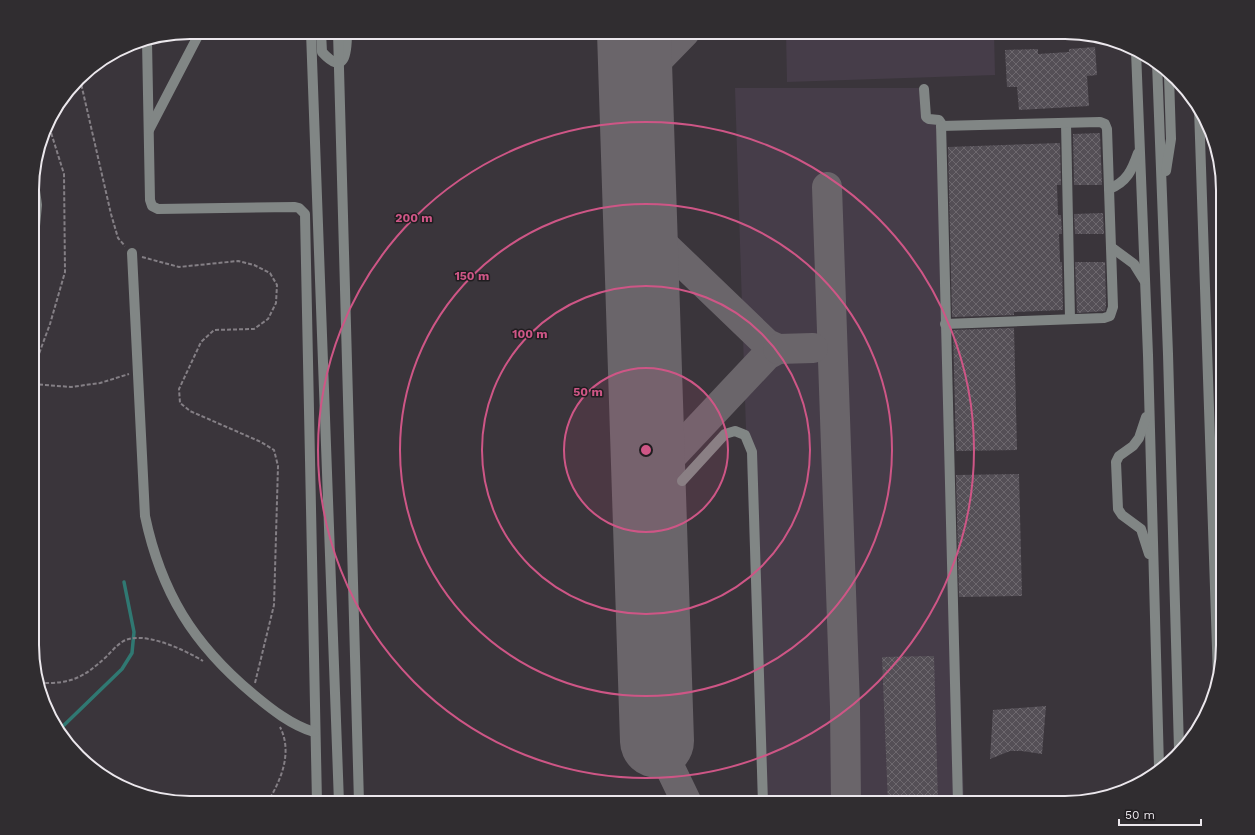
<svg xmlns="http://www.w3.org/2000/svg" width="1255" height="835" font-family="'Work Sans',sans-serif">
  <defs>
    <pattern id="building-cross-hatch" width="8" height="8" patternUnits="userSpaceOnUse"><rect width="8" height="8" fill="#544f56"/><path d="M0 0l8 8M0 8l8-8" fill="none" stroke="#6d686e"/></pattern>
  </defs>
  <rect width="100%" height="100%" fill="#3a353b"/>
  <g fill="#463d49">
    <path d="M786,32H994L995,75L787,82Z"/>
    <path d="M735,88H924L928,118H943L964,803H758Z"/>
  </g>
  <g fill="none" stroke-linecap="round" stroke-linejoin="round">
    <path stroke="#307872" stroke-width="3.5" d="M59,730L122,669L132,653L134,632L124,582"/>
    <g stroke="#6a656a" stroke-width="30">
      <path d="M636,112L641,87L649,69L685,32"/>
      <path d="M827,187L845,707L846,803"/>
      <path d="M639,211L650,230L665,246L767,344L778,349L767,355L672,456L658,471L647,490"/>
      <path d="M778,349L813,348"/>
      <path d="M657,741L687,803"/>
    </g>
    <path stroke="#6a656a" stroke-width="74" d="M634,32L657,741"/>
  </g>
  <g fill="url(#building-cross-hatch)">
    <path d="M1095,47L1097,75L1087,76L1089,106L1019,110L1017,87H1007L1005,50L1038,49V54L1069,52V49Z"/>
    <path d="M1100,133L1102,185H1074L1073,134Z"/>
    <path d="M1060,143L1061,185H1057L1058,215H1061L1062,234H1059L1060,262H1062L1063,310L1014,312V315L952,317L948,147Z"/>
    <path d="M1103,213L1104,234H1075L1074,214Z"/>
    <path d="M1075,262H1105L1106,306L1105,311L1077,313Z"/>
    <path d="M1014,328L1017,450L956,451L953,330Z"/>
    <path d="M1019,474L1022,596L959,597L956,475Z"/>
    <path d="M934,656L938,803H888L882,657Z"/>
    <path d="M1046,706L1042,754L1022,751H1010L990,759L993,710Z"/>
  </g>
  <g fill="none" stroke-linecap="round" stroke-linejoin="round">
    <g stroke="#847f85" stroke-width="2" stroke-dasharray="4 2" stroke-linecap="butt">
      <path d="M80,79L111,214L118,238L125,246"/>
      <path d="M142,257L179,267L238,261L254,265L270,273L277,285L276,303L268,319L254,329L214,330L201,342L179,389L180,403L190,411L261,442L274,450L278,466L274,605L255,683"/>
      <path d="M33,370L50,324L65,272L64,174L48,123"/>
      <path d="M33,384L71,387L100,383L129,374"/>
      <path d="M39,683C71,684 83,678 106,657C111,652 116,646 122,642C141,629 185,650 203,661"/>
      <path d="M53,723L64,734"/>
      <path d="M267,803C281,781 293,752 280,727"/>
    </g>
    <g stroke="#818685" stroke-width="10">
      <path d="M311,32L339,803"/>
      <path d="M321,32L322,52C345,77 347,53 347,32"/>
      <path d="M338,32L359,803"/>
      <path d="M147,41L150,200L152,206L158,209L295,207L299,208L305,214L317,803"/>
      <path d="M1136,51L1148,355L1159,767"/>
      <path d="M1157,63L1168,354L1179,749"/>
      <path d="M924,89L926,117L929,119L939,120L941,123L958,803"/>
      <path d="M1199,108L1218,678"/>
      <path d="M1066,123L1070,319"/>
      <path d="M941,126L1100,122L1105,124L1107,129L1113,307L1110,316L1104,318L945,324"/>
      <path d="M149,130L200,32"/>
      <path d="M1166,171L1171,139L1169,76"/>
      <path d="M33,176L37,205L33,247"/>
      <path d="M1109,189C1127,182 1132,170 1138,153"/>
      <path d="M1111,247L1134,264L1144,280"/>
      <path d="M132,253L145,516C161,592 193,644 253,694C271,709 291,725 314,732"/>
      <path d="M1146,417L1139,438L1133,446L1119,456L1116,462L1118,509L1122,515L1141,529L1149,554"/>
      <path d="M682,481L725,434L735,431L745,435L752,452L763,803"/>
    </g>
  </g>
  <circle cx="646" cy="450" r="82" fill="#ce5686" fill-opacity=".12"/>
  <g fill="none" stroke="#ce5686" stroke-width="2">
    <circle cx="646" cy="450" r="82"/>
    <circle cx="646" cy="450" r="164"/>
    <circle cx="646" cy="450" r="246"/>
    <circle cx="646" cy="450" r="328"/>
  </g>
  <path d="M0 0H1255V835H0ZM190 39H1065A151 151 0 0 1 1216 190V645A151 151 0 0 1 1065 796H190A151 151 0 0 1 39 645V190A151 151 0 0 1 190 39Z" fill="#302d30" fill-rule="evenodd"/>
  <path fill="none" stroke="#ebe7ec" stroke-width="2" d="M190 39H1065A151 151 0 0 1 1216 190V645A151 151 0 0 1 1065 796H190A151 151 0 0 1 39 645V190A151 151 0 0 1 190 39Z"/>
  <circle cx="646" cy="450" r="6" fill="#ce5686" stroke="#201d20" stroke-width="2"/>
  <g font-size="12" text-anchor="middle" font-weight="bold" fill="#ce5686" stroke="#201d20" stroke-width="3" stroke-linejoin="round" paint-order="stroke">
    <text x="414" y="222">200 m</text>
    <text x="472" y="280">150 m</text>
    <text x="530" y="338">100 m</text>
    <text x="588" y="396">50 m</text>
  </g>
  <path d="M1119 819v6h82v-6" fill="none" stroke="#ebe7ec" stroke-width="2"/>
  <text x="1125" y="819" font-size="12" fill="#ebe7ec" stroke="#201d20" stroke-width="3" paint-order="stroke">50 m</text>
</svg>
